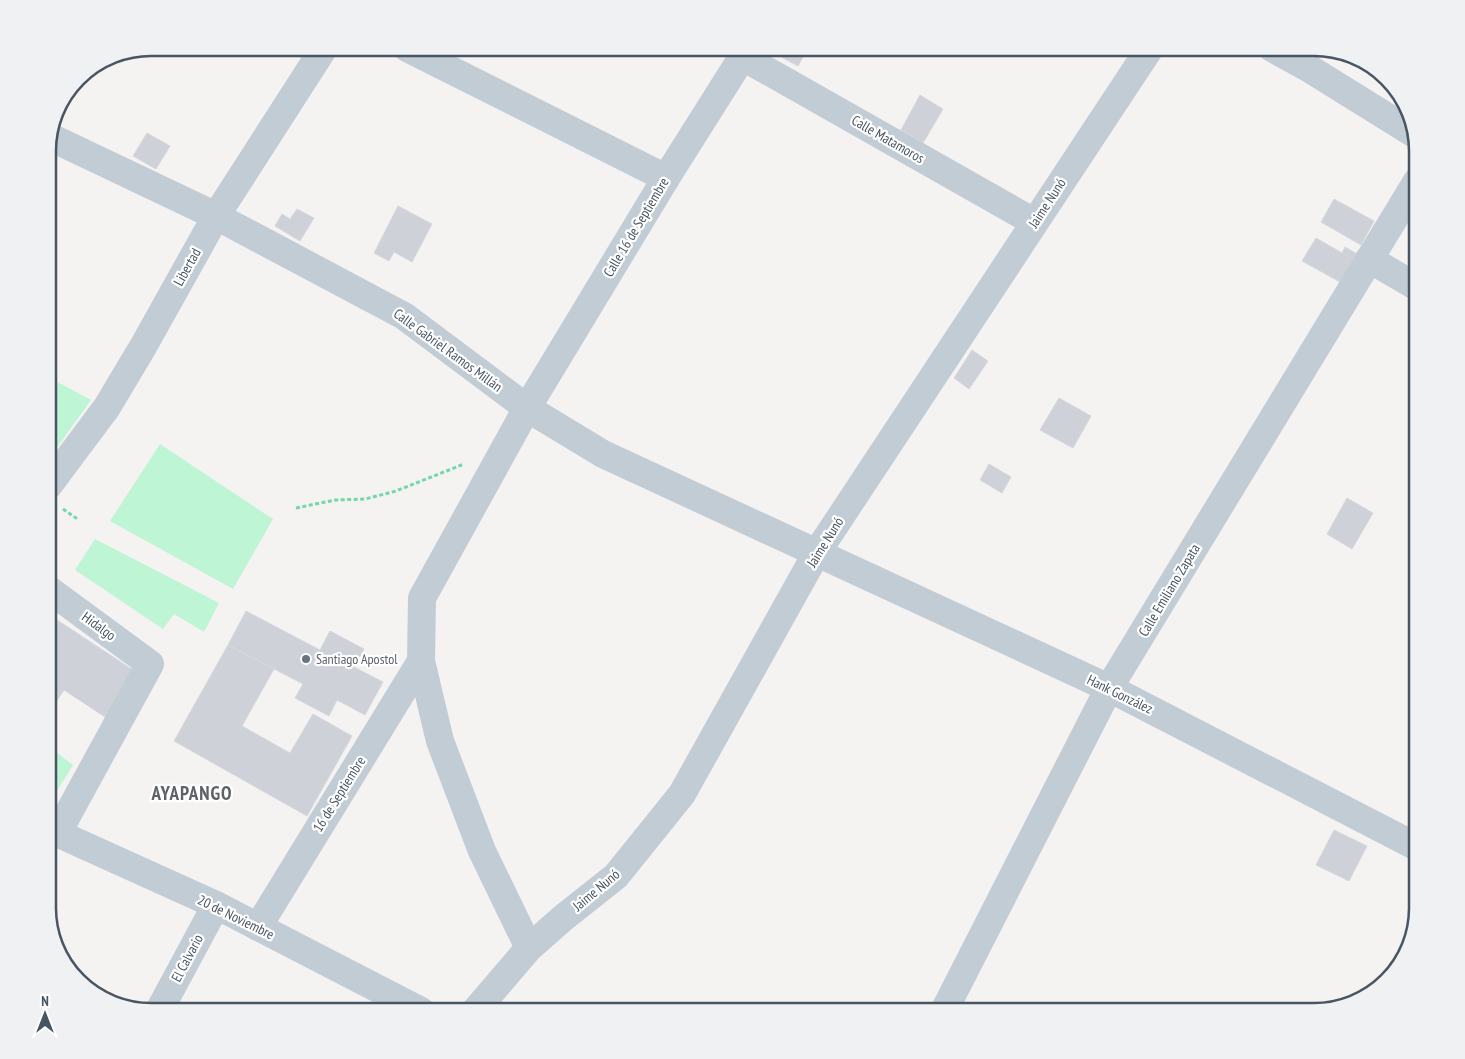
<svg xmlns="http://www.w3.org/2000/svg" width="1465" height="1059" font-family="'PT Sans Narrow',sans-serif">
  <rect width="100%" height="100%" fill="#f5f2f2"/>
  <g fill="#bef5d5">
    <path d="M48,377L91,400L48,460Z"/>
    <path d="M160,444L273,519L233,589L110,521Z"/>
    <path d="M95,539L219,603L204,632L174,614L163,629L75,570Z"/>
    <path d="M48,746L73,765L48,805Z"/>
  </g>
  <g fill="#ced1d8" stroke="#d6d8de">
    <path d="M769,48H808L798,66L768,50Z"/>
    <path d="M920,95L943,109L923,143L901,130Z"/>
    <path d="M147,133L170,146L156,169L133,156Z"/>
    <path d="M1334,199L1374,221L1361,245L1321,222Z"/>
    <path d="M398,206L432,224L412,262L394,252L389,261L374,253Z"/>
    <path d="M297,209L314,218L300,241L275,226L282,214L290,219Z"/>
    <path d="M1316,238L1342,253L1345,247L1357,254L1340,282L1302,261Z"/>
    <path d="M972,350L988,361L969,389L954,378Z"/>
    <path d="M1059,398L1091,416L1073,448L1040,430Z"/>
    <path d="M989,464L1011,477L1002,493L980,480Z"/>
    <path d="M1347,498L1373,513L1352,549L1327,534Z"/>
    <path d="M246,611L320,650L330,631L364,649L354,667L383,682L365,715L337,700L329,716L295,698L303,684L228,645Z"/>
    <path d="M48,614L136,672L105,717L64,690L48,714Z"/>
    <path d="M228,645L274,669L242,726L290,753L313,714L352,736L307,816L174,741Z"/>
    <path d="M1334,830L1367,846L1349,881L1316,865Z"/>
  </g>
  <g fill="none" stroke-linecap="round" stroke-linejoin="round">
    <g stroke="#72d7a9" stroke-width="3" stroke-dasharray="4 2.5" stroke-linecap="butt">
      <path d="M296,508L335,500L365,499L396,491L464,464"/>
      <path d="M63,509L79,520"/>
    </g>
    <g stroke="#c2ccd5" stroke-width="28">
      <path d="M407,48L666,178"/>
      <path d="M1272,48L1310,69L1413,133"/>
      <path d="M743,57L1034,222"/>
      <path d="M50,137L216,216L404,316L527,408L603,454L1109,688L1417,847"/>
      <path d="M1369,259L1417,287"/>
      <path d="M48,486L107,407L144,345L216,216L324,48"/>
      <path d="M48,589L150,664L57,834"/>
      <path d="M48,829L216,905L421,1011"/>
      <path d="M258,927L421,661"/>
      <path d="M529,948L482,851L440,741L421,661L422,598L527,408L666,178L748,48"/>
      <path d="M159,1011L216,905"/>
      <path d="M475,1011L529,948L563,918L616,876L682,794L816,554L1150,48"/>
      <path d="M944,1011L1109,688L1417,181"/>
    </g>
  </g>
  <circle fill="#6b7280" stroke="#fff" stroke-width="2" cx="306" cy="659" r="5"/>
  <g text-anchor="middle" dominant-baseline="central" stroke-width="4.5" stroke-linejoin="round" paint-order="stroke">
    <g font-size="14" fill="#485562" stroke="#fff">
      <text transform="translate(888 139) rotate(30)">Calle Matamoros</text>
      <text transform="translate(1047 203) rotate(-57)">Jaime Nunó</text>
      <text transform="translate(636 227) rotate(-59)">Calle 16 de Septiembre</text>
      <text transform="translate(187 267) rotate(-61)">Libertad</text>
      <text transform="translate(448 350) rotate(36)">Calle Gabriel Ramos Millán</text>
      <text transform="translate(825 542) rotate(-58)">Jaime Nunó</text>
      <text transform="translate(1169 590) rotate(-59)">Calle Emiliano Zapata</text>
      <text transform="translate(99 626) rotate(36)">Hidalgo</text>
      <text transform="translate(1120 694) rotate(26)">Hank González</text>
      <text transform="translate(339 794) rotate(-58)">16 de Septiembre</text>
      <text transform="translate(596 890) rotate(-40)">Jaime Nunó</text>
      <text transform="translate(236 917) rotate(26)">20 de Noviembre</text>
      <text transform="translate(187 958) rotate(-62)">El Calvario</text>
    </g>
    <g font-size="14" fill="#5b616d" stroke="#fff" text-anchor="start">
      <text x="316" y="659">Santiago Apostol</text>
    </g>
    <g font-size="19" font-weight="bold" letter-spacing="1" fill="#5e6268" stroke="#fff">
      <text x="192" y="793">AYAPANGO</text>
    </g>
  </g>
  <path d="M0 0H1465V1059H0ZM151 56H1314A95 95 0 0 1 1409 151V908A95 95 0 0 1 1314 1003H151A95 95 0 0 1 56 908V151A95 95 0 0 1 151 56Z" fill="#f0f1f2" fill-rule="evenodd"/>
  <path fill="none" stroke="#485562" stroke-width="2.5" d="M151 56H1314A95 95 0 0 1 1409 151V908A95 95 0 0 1 1314 1003H151A95 95 0 0 1 56 908V151A95 95 0 0 1 151 56Z"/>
  <g transform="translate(45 1014)" stroke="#ffffff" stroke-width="4" paint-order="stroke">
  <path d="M0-4L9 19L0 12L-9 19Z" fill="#485562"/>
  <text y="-8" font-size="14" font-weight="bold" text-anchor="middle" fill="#485562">N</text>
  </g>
</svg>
